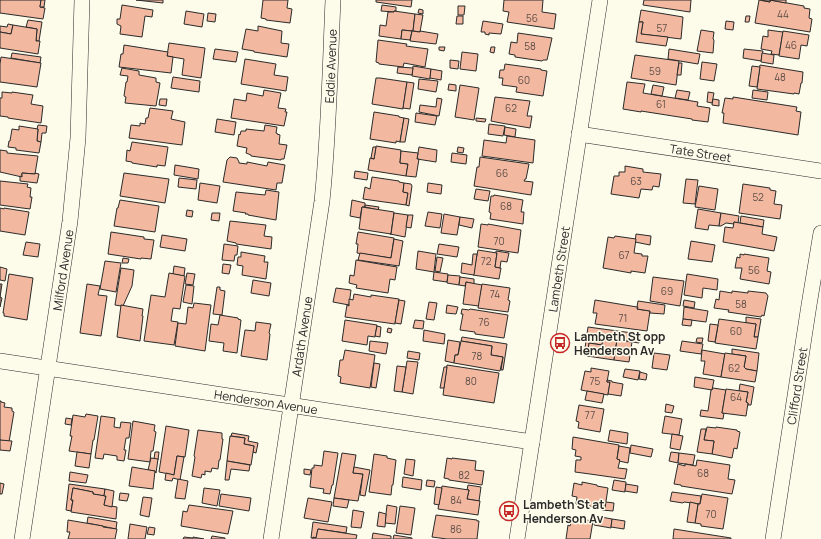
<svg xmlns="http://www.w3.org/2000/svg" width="821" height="539" font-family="Manrope,sans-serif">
  <rect width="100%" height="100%" fill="#fdfbea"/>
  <g fill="#f2b8a0" stroke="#2b2b2b">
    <path d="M0,0H41L40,7L45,8L43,19L0,13Z"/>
    <path d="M41,0H45L44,7H40Z"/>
    <path d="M136,0H163V3Z"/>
    <path d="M263,0H288L287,8L292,9L290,23L266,20V19L261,18Z"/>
    <path d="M376,0H412L411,7L376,2Z"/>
    <path d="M504,0H543L542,12L556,14L554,29L507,22L509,12L503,11Z"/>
    <path d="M644,0H691L690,12L643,5Z"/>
    <path d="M759,0L770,2V0L804,6V8L810,9L809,18L812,19L810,32L755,23Z"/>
    <path d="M761,0H786V3L770,0V2Z"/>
    <path d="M122,5L153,10L152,17L145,16L142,37L120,34L121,26L117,24V19H120Z"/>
    <path d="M382,5L396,7V11H394V12L381,11Z"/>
    <path d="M458,6H465L464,15H458Z"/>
    <path d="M419,9L423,10V14L418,13Z"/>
    <path d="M641,10L683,17L681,39L641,34L643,22H639Z"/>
    <path d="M186,11L204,14L202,27L184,24Z"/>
    <path d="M394,11L415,14L413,31L402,30L401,39L379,36L380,25L386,26L388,12H394Z"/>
    <path d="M208,13L216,14L215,22L207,21Z"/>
    <path d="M415,14L423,15L420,32L413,31Z"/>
    <path d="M457,16H463V24H456Z"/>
    <path d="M746,16H750L749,22H745Z"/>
    <path d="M28,20L42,22L39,41H36L37,29L26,27Z"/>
    <path d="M483,21L503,24L501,34L489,33V35L485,34V32H481Z"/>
    <path d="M726,21L734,22L733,30L725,29Z"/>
    <path d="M639,22H643L641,34L668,37L666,46L636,42Z"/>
    <path d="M8,24L13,25L11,34L0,32V33V26L7,27Z"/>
    <path d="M13,25L37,29L36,41H40L38,54L0,48V32L11,34Z"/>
    <path d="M258,26L282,31L281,43L289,44L287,57L254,52V51L242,49L246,29L258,31Z"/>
    <path d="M402,30L412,31L410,40L401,39Z"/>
    <path d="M701,30L714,32L713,39L714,40L713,53L697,51Z"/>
    <path d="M768,30L783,32L779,55L771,54L772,51L761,49L763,36L768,37Z"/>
    <path d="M412,31L420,32V31L438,34L436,44L410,41Z"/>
    <path d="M783,31L809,35L807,46L801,45L799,59L779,56Z"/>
    <path d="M518,33L552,38L547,60H543L542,61L515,57V55L509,54L511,42L517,43Z"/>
    <path d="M378,40L407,44L406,46L428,49L425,67L404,63L403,67L379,64V63L376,62Z"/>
    <path d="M169,43L205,48L201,78L182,75L184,59L167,56Z"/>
    <path d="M124,45L168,52L167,56L173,57L171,73L119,67L121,54H123Z"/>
    <path d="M439,47H445L444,51L439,50Z"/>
    <path d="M491,47H495L494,53L490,52Z"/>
    <path d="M215,49L238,52L236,62L213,59Z"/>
    <path d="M669,49L700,54L698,64L668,59Z"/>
    <path d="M744,49L763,51L761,61L743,58Z"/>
    <path d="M462,52L478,54L476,71L460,69Z"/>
    <path d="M12,53L41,57L40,63L11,58Z"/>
    <path d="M762,53L774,55L773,64L761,62Z"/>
    <path d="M635,55L679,61L676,85L631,78Z"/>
    <path d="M1,57L41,63L37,87L0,82V64Z"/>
    <path d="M245,59L276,64L274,75L288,77L286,91L241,84Z"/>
    <path d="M450,60L459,61L458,69L450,68Z"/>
    <path d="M702,62L717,64L714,81L700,79Z"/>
    <path d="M679,63H682L681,75H677Z"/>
    <path d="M505,64L541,69V70L547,71L543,96L516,92L517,87L502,85L503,78H499L500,70H504Z"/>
    <path d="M760,65L803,72L802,83H801L799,94L794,93V94L757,89Z"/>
    <path d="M413,66L431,69L430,79L412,76Z"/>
    <path d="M752,66L760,67L757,87L749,86Z"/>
    <path d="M398,67L413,68L412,75L397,73Z"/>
    <path d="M122,68L139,71V75L156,78V82L160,83L156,106L125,103L126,97L124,96L126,82H127L128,76L120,75Z"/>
    <path d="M431,69L442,71L441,80L430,78Z"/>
    <path d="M173,77L200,81L199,92L171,88Z"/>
    <path d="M376,78H380L407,82L403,109L372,104Z"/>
    <path d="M419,79L438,81L436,92L418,89Z"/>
    <path d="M407,82L414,83L410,109L403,108Z"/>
    <path d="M627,82L645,84L643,93L698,102L697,106L710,108L708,122L692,120V119L641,111V112L623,109Z"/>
    <path d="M449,84L456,85V91L448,90Z"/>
    <path d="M460,85L479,88L474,120L455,117Z"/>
    <path d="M653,85L664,87L662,96L651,94Z"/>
    <path d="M264,90L281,93L278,108L286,109L285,112H287L284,126L231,118L234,99L246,101L247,93L263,96Z"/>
    <path d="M677,90L690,92L688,100L675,98Z"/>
    <path d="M753,90L768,92L767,100L752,98Z"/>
    <path d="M2,92L12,93V92L33,95L31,104L43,106L41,123L8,118V117L0,116V98H2Z"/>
    <path d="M708,92L714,93L712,103L707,102Z"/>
    <path d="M495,97L530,101L527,116H532L530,128L501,123L491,121Z"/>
    <path d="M733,97L797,107L796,111L801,112L798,135L723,123L724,113H722L725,98L733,99Z"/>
    <path d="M437,98L442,99L439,116L419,112L420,105L436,107Z"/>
    <path d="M160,99H167L166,106L159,105Z"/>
    <path d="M713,99L719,100V106L712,105Z"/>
    <path d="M150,108L173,111L171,119L185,122L182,145L129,138L131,125L140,126V123L145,124L146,118H148Z"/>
    <path d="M374,112L399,116V117L404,118L400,142L396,141V143L370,139Z"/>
    <path d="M416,113L437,116L435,125L415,122Z"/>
    <path d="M404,118L409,119L405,142H400Z"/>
    <path d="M476,118L486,119L485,122L476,121Z"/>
    <path d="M217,119L236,122L234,135L215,132Z"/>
    <path d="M489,124L505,126L503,136L488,134Z"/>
    <path d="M38,125L47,126L46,133H42L41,142L37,141L38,129H37Z"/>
    <path d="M265,125L277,127L276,133H277V134L280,135L279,144L287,145L284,159H281V160L251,156V155L246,153L247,148L237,146L239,134L240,135L241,131H246V129L264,131Z"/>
    <path d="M19,126L38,129L37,141L41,142L39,153L16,150V148L8,147L9,141H10L12,129L19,130Z"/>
    <path d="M505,127L516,129L515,137L504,135Z"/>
    <path d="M507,136L535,140L533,163L482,156L484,140L506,143Z"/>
    <path d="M132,142L168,147L165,166L157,165V167L132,163V162L126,161L127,150L130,151Z"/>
    <path d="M376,146L401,150L400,163L408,164L406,176L368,170L370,158L374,159Z"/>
    <path d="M373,147H376L374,159L371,158Z"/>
    <path d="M419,147L437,150L436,162L417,159Z"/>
    <path d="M458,147L464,148L463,153L457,152Z"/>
    <path d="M0,150L7,151V153L38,156L35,174L22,173V177L0,172Z"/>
    <path d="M401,151L418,153L417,159H419L416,177L406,176L408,164L400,163Z"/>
    <path d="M452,153L467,155L466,164L451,162Z"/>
    <path d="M230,157L237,158L239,162V163L247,164V162L267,166L268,162L285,165L282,183H277L276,190L223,182L227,160Z"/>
    <path d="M480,157L529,164L526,179H525L524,181L533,182L531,195L474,186L477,167H479Z"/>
    <path d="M175,165L199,169L198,179L174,175Z"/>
    <path d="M625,166L643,169V172L661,174L659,187L653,186L652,190L641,189L639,198L611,194L614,176H619V172H625Z"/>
    <path d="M355,171L368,173L367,180L354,178Z"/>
    <path d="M22,173L35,174V173L39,174L37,183L20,181V176L22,177Z"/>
    <path d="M124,173L169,179L165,203L120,196Z"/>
    <path d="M372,177L399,181V182L404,183L403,192L408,193L406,205L363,199L365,187L370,189Z"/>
    <path d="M179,178L197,180L196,189L178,187Z"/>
    <path d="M686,179L698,180L695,204L683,203Z"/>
    <path d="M0,181L28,184L27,187L31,188L30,197H32L30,209L0,205Z"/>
    <path d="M200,183L220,186L217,203L198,200Z"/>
    <path d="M404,183L411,184L412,186L409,206L406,205L408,193L403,192Z"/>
    <path d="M428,183L442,185L441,194L427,192Z"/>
    <path d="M743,184L770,188V190L776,191L774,204L782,205L780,219L739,213Z"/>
    <path d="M699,186L718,189L715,210L695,207Z"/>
    <path d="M476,189L490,191L488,201L474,199Z"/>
    <path d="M266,190L279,192L276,220L248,215V214H245L246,213L233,211L236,192L265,195Z"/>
    <path d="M494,195L523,200L521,212H524L523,224L490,219L491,213L489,212L491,196H494Z"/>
    <path d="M120,200L159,206L155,232L114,226L117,208H118Z"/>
    <path d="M352,200L365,203V207H362L360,218L350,216Z"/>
    <path d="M365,205L379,207L378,210L365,207Z"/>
    <path d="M362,207L394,212L391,234L359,229Z"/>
    <path d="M0,208L4,209V208L29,212L25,235L0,231Z"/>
    <path d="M698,209L721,213L719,226L709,225L708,230L695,228Z"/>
    <path d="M187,210L193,211L192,217L186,216Z"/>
    <path d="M428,212L442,214L440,228L425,226Z"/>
    <path d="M212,213H220L219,221L211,220Z"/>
    <path d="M394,213L408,215L405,237L390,234H391Z"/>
    <path d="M721,213L739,216L738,223L734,222V224L726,223L721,226H719Z"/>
    <path d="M444,214L460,217L457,235L441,233Z"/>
    <path d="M408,215H413L411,228L406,227Z"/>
    <path d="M741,216L764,220L763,227L740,223Z"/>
    <path d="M460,217L474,219L472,228L459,225Z"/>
    <path d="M230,221L266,225L264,236L272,237L271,249L236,244V243L227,241Z"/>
    <path d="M734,222L763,227L762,234L777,237L774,251L723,242L725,227L733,228Z"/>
    <path d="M481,224L488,225V224L521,230L518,253L478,247Z"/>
    <path d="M111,232L144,237V239L154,240L151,259L141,258V259L108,254Z"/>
    <path d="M358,232L394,238L391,258L357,253L358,244H356Z"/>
    <path d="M636,234L651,236L650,245L635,242Z"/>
    <path d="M162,235L187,239L185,251L160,247Z"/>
    <path d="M615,236L636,239L634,253L642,254V256H648L645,273L631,271V273L603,268L608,237L614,238Z"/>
    <path d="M394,239L403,241L399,266L358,260L360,253L391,258Z"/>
    <path d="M691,241L715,245L712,262L688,259Z"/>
    <path d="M26,242L40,244L38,257L23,255Z"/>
    <path d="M224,244L238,246L237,255H235L234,261L222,260Z"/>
    <path d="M439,244L459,247L457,257L437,254Z"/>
    <path d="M478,250L497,253L495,267L501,268L499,279L473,275Z"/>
    <path d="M418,251L436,254L434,272L416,269Z"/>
    <path d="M496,251L509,253L507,262L501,261L500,268L495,267L497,253H496Z"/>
    <path d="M241,252L265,256L264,262H268L266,279L242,275L243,266L237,265L238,257H241Z"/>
    <path d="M473,254H477L474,275L461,273L462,263L472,265Z"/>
    <path d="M740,254L744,255V254L769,258L767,271L771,272L769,284L740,279L742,268H735L737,257L740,258Z"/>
    <path d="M437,257L443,258L440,272L435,271Z"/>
    <path d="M123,258L129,259L128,263H122Z"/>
    <path d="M356,260L397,267L395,280L390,279L388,293L356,288L357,285L349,283L350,275L354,276Z"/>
    <path d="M105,261L121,263L116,292L100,289Z"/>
    <path d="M223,264L231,265L229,274L222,273Z"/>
    <path d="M174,266L185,268L184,276L173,274Z"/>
    <path d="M0,267L7,269L5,281L0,280Z"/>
    <path d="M121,268L134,270L132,286L123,306L121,305V306L115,305Z"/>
    <path d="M434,272L448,274L447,282L433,280Z"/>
    <path d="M169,273L185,276L180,309L173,308L171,321L178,322L174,345L144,341L151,295L165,297Z"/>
    <path d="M187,273L195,274L193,285L185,284Z"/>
    <path d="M9,274L33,278L27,320L4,316V313H3Z"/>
    <path d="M687,274L718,279L717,290L703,288L702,298L684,295Z"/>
    <path d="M448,275L460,276L459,285L447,283Z"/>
    <path d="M460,277L474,279V284L466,282L465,286L459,285Z"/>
    <path d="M653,277L684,281L680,306L650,301Z"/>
    <path d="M253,280L271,283L269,296L251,293Z"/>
    <path d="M466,282L482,285L479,306L463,304Z"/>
    <path d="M0,284H2L0,297L2,298L0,307Z"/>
    <path d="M87,284L100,286L98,295L107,296L101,336L80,333Z"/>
    <path d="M482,284L510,288L508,300L510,301L508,312L478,308Z"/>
    <path d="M186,285L194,286L192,304L183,302Z"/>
    <path d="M217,287H220V290L225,291L222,315L213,314Z"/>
    <path d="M336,288L351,290L349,305L333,302Z"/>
    <path d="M720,291L732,293V291L748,293V291L766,293L768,296L764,316L762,315L761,317L728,312L729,310L714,308L716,299L719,300Z"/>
    <path d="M354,294L371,297V295L399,299L395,324L345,317L347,305L349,306V299L353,300Z"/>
    <path d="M399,300L405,301L401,324L395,323Z"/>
    <path d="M595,300L637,307H638L637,309L650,311L647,331L595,324L597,313H593Z"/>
    <path d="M684,300L695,302L694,308L683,306Z"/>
    <path d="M638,301L665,305L664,314L650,313V311L637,309L638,307H637Z"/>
    <path d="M429,302L437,303L434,320L426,319Z"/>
    <path d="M194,303L211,305L205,351L175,346L178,323L186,324L188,307L193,308Z"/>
    <path d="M121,305L143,309L142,316H143L140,341L117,337Z"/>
    <path d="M447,305L458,307L456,314L446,313Z"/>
    <path d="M684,307L708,311L706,322L683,319Z"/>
    <path d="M462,309L469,310L470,309L508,315L504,338L475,334V332L460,330L463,314H461Z"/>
    <path d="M220,315L238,318V319L241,320L237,353L223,351L224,343L209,341L211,324L218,325Z"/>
    <path d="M746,317L761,319L758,337H754L756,324L746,323Z"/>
    <path d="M683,319L692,320L691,326L682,325Z"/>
    <path d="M719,319L756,324L754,337H758L756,349L715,343Z"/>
    <path d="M345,320L377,325L375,337L368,336L367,345L342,341Z"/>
    <path d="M415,320L424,321L423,329L413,328Z"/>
    <path d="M256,322L271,324L269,333L270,334L267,360L241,356L245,330L255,331Z"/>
    <path d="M710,324L718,325L715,342L708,341Z"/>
    <path d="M377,326L381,327L380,337L375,336Z"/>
    <path d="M588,327L640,334L639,343L603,337L602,345L589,343L588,355H584Z"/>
    <path d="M388,328L392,329L391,333L387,332Z"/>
    <path d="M424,330L445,334L444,344L423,341Z"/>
    <path d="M462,337L507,344L503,370H501L503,357L491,355L492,346L461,341Z"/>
    <path d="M603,337L617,339L614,360L587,356L589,343L602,345Z"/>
    <path d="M697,338H703L702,343L696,342Z"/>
    <path d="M448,340L460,342L458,355H455L454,363L445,361Z"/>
    <path d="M617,340L632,342L629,362L614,360Z"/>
    <path d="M370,341L388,343L386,354L369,351Z"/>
    <path d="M461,341L492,346L491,355L503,357L500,371L454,363L455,355H458Z"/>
    <path d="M682,341L703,344L701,354L680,351Z"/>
    <path d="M732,349L759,353L757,371L746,369L744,367L746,356L732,354Z"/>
    <path d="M345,350L375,355L370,388L340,383L341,377L338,376L340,360H343Z"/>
    <path d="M702,350L725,354L721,377L703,374L705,361H701Z"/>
    <path d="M408,351L420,353L419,360L407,358Z"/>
    <path d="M654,353L670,355L667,370L652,368Z"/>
    <path d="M725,353L746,356L744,367L746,369L757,371L755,382L721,377Z"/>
    <path d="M407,361L418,362L413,394L402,392Z"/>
    <path d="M374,363L380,364L376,388L371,387Z"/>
    <path d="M447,365L499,373L494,403L443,395Z"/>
    <path d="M397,366L406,367L402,392L394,391Z"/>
    <path d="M444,367H447L444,388H440Z"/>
    <path d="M591,368L609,371L607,382H610L608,395L581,390L585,371L591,372Z"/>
    <path d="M625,369L640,371L638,380L623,377Z"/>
    <path d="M640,372L647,374L646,380L639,379Z"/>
    <path d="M695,377L714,380L712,390L694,387Z"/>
    <path d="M607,380L612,381V382L623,384L621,396L608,394L610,382H607Z"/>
    <path d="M740,384L754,387L751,405H748V403L746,402L748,392L739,391Z"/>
    <path d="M713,388L726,390L722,413H724L723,419L700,416L701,410L708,411L711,390H712Z"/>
    <path d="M726,389L748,392L746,402L748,403L746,416L722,413Z"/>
    <path d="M587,391L604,394L602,403L585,400Z"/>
    <path d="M0,401H1V402L5,403L4,407L12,408V411L14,412L9,442L0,440Z"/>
    <path d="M666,404L674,406L672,413L665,412Z"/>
    <path d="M579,405L604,409L600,432L578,428L579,422L576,421Z"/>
    <path d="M86,414L98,416L94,440H93L91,454L69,451L72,436H70L73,415L85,417Z"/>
    <path d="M101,416L115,418L114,427L120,428L121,422L131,423L129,438H126L124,450H126L124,461L117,460V456L104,454L103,459L95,458Z"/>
    <path d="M665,416L682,419L679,435L662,433Z"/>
    <path d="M66,418L72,419L71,425L65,424Z"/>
    <path d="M133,421L155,425L154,431L156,432L153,451H151L150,462L128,459Z"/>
    <path d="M166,426L189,430L185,457L177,456L174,475L159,472Z"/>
    <path d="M707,427L716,428V427L737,430V431L740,432L737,449L734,448L732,458L712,454L714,441L704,440Z"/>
    <path d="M701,429H706L704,440L714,441L712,454L697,452Z"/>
    <path d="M198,430L222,433V439H223L220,460H219L218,469L212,468L211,472L205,471V475L202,474L201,478L192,476L195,457L194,456Z"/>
    <path d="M610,430L628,433L627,444L608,441Z"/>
    <path d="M232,433L249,436L248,441L258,443L256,453L253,452L254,446L244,444L245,438L231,436Z"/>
    <path d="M672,434L683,436L680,450L670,448Z"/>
    <path d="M230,436L245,438L244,444L254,446L251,465L227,461Z"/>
    <path d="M573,437L619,445L617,459L620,460L618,468L627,469L625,479L590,474L575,472L576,460H581V457L575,456L576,450L572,449Z"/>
    <path d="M0,440L12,441L10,451L0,450Z"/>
    <path d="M631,445L653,449L651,457L630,453Z"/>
    <path d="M619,446L630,448L628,463L619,461L620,460L617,459Z"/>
    <path d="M324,451L338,453L333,485H332L330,494L323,493L324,489L310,487L312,468H314V465L322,466Z"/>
    <path d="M77,452L91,454L89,468L75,466Z"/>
    <path d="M155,452H159L158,460L154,459Z"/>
    <path d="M671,452L679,453L678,463L669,461Z"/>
    <path d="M342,453L356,455L353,473L363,474L358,501L334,498Z"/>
    <path d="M679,453L695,455L693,465L678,463Z"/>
    <path d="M374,454L387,456V458L396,460L393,485H392L391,495L369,492Z"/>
    <path d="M177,456L184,457L180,480L173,478L172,481L165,480L166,473L174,475Z"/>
    <path d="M151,458L158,459L156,473L155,471L148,470Z"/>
    <path d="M447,458L452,459V458L476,461L475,470L484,471L482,485L449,480V479L444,478Z"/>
    <path d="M406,459L415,460L413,476L404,474Z"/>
    <path d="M697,460L730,465L728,479L735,480L732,494L681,486V485L674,484L678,464L685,466V464L696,466Z"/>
    <path d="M227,461L250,465L249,471L231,469L229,480H225Z"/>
    <path d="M132,467L155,471L153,489L129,486Z"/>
    <path d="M354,467L370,470L365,496L360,495L363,474L353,473Z"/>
    <path d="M304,469L311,470L310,475L304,474Z"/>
    <path d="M70,472L88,475L86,483L69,481Z"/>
    <path d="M403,477L422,480L421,490L402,487Z"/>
    <path d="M178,479L188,481L185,499L175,498Z"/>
    <path d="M427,480L435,481L434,487L426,486Z"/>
    <path d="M614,480L626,482L625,492L612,490Z"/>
    <path d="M582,482L597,485V486L608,488L605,508L603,507L602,508L576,504L577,497L572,496L574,483L582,485Z"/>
    <path d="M0,483L4,484L2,494H0Z"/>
    <path d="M69,484L105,489L104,496L93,494V492L73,488L71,500H73L71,511L66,510Z"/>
    <path d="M626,484L638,486L637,493L625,491Z"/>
    <path d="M468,485L481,487L479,501L467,499L469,490H467Z"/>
    <path d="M442,486L469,490L467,499L480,501L478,515L438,509Z"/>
    <path d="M436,487L442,488L439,505L434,504Z"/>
    <path d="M73,488L93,492V494L106,496L104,505L117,507L116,519L71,512L73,500H71Z"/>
    <path d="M204,488L220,490L217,506L202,503Z"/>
    <path d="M105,489L114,491L112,507L104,505L106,496H104Z"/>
    <path d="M672,492L701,496L700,504L684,502L683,503L670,501Z"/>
    <path d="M120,493L129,494L127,501L119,500Z"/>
    <path d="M221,494L251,498L249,511L219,506Z"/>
    <path d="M702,494L728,498L723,529L701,526V524L695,523L698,504H700Z"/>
    <path d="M143,497L152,498L149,517L140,515Z"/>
    <path d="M308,498L332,502L328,522L304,518Z"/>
    <path d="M334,498L349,500L347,508L333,506Z"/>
    <path d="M606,502L614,503L613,511L602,510L603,507L605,508Z"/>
    <path d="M690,502L698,504L695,523L687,522Z"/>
    <path d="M189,505L233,511L228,534L181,526L183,511L187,512Z"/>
    <path d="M387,505L397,507L395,524L385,523Z"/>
    <path d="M400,506L415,508L411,535L396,533Z"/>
    <path d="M353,510L364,512L361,528L351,527Z"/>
    <path d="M379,512L386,514L385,527L377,526Z"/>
    <path d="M436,515L477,520V521H479L477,539H447L432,537Z"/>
    <path d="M596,516L612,519L611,528L594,525Z"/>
    <path d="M88,517L117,522L116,529L87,523Z"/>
    <path d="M572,518L593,521L590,539H566L568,525L570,526Z"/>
    <path d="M612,519L625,521L624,529L611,527Z"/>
    <path d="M68,520L103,526V527L117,529L115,539H68L70,532H67Z"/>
    <path d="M313,522L347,527L346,533L318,529L316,538H311Z"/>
    <path d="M130,524L147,527L145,539H128Z"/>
    <path d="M149,527L155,528L154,535L147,534Z"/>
    <path d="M318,529L357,535L356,539H313V537L316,538Z"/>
    <path d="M674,529L731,538V539H673Z"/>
    <path d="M373,533L391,536V539H372Z"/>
    <path d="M394,535L412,538V539H393Z"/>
    <path d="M212,536L225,538V539H211Z"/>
    <path d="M184,537L193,538V537L204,539H183Z"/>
  </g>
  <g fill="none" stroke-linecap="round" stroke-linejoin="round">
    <g stroke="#2b2b2b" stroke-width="16">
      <g id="street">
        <path id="s1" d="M579,134L821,171"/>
        <path id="s2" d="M0,361L532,442"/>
        <path id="s3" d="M22,539L70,221L78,138L82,0"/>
        <path id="s4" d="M271,539L322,201C329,134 330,67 333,0"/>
        <path id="s5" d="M517,539L600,0"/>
        <path id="s6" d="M773,539L809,305L821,233"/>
      </g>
    </g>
    <use href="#street" stroke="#fdfbea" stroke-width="15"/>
  </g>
  <defs>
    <g id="bus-ring" transform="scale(1)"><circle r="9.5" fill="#fdfbea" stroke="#c62828" stroke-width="1.5"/><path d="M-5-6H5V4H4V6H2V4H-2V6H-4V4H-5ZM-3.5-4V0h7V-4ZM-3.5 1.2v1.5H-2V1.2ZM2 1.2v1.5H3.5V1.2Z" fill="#c62828"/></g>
  </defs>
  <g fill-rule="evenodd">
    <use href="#bus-ring" x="560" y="343"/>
    <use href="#bus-ring" x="509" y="511"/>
  </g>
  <g text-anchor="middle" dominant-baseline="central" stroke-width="3" stroke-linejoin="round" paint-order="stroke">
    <g font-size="10" fill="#5d4e48">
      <text x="783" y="14">44</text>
      <text x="532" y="18">56</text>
      <text x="662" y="28">57</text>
      <text x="791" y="45">46</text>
      <text x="530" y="46">58</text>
      <text x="655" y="71">59</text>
      <text x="780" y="77">48</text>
      <text x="524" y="80">60</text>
      <text x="661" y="104">61</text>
      <text x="511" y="108">62</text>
      <text x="502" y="173">66</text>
      <text x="636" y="181">63</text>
      <text x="758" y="197">52</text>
      <text x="506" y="206">68</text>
      <text x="499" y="241">70</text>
      <text x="624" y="255">67</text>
      <text x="486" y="261">72</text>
      <text x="754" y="270">56</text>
      <text x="667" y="291">69</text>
      <text x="495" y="294">74</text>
      <text x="741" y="304">58</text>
      <text x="623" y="318">71</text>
      <text x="484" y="322">76</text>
      <text x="736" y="331">60</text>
      <text x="477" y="356">78</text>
      <text x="734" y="368">62</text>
      <text x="471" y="381">80</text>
      <text x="595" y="381">75</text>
      <text x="736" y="397">64</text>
      <text x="590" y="415">77</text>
      <text x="703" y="473">68</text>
      <text x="464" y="475">82</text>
      <text x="456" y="500">84</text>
      <text x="711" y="514">70</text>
      <text x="456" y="529">86</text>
    </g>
    <g font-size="12" fill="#2b2b2b" stroke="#fdfbea">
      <text stroke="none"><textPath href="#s4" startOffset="477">Eddie Avenue</textPath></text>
      <text stroke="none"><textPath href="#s1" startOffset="123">Tate Street</textPath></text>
      <text stroke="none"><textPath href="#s5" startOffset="273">Lambeth Street</textPath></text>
      <text stroke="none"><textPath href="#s3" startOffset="272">Milford Avenue</textPath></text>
      <text stroke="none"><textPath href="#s4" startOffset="205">Ardath Avenue</textPath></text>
      <text stroke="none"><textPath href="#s6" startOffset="155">Clifford Street</textPath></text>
      <text stroke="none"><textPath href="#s2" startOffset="269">Henderson Avenue</textPath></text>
    </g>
    <g font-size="12" font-weight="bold" fill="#2b2b2b" stroke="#fdfbea" text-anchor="start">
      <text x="574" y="336">Lambeth St opp<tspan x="574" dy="14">Henderson Av</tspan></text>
      <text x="523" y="504">Lambeth St at<tspan x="523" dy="14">Henderson Av</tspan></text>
    </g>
  </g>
</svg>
